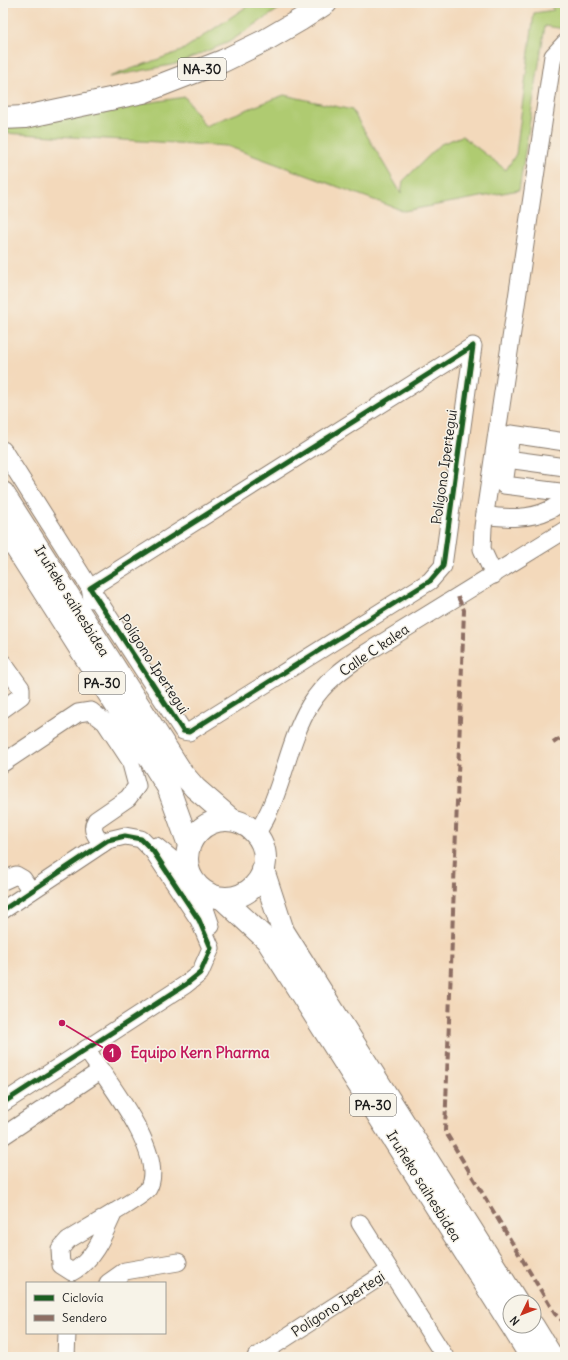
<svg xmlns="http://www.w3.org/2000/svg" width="568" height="1360" font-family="Delius,sans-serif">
  <rect width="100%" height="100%" fill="#f7f3e8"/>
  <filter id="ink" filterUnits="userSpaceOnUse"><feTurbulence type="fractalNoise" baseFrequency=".025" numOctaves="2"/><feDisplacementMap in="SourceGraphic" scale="8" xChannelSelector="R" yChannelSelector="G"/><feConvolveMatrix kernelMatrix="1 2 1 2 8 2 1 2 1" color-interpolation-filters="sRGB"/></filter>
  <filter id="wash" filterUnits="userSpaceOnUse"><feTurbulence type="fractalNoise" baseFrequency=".012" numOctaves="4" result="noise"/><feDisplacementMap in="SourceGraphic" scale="16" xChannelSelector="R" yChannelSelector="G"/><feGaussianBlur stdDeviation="0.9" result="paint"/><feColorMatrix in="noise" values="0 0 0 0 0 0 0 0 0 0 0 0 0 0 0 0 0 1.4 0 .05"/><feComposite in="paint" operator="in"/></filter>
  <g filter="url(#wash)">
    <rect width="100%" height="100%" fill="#f3d9bb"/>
    <g fill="#afcb71" stroke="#667446">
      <path d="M252,3H288L229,42L176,64L109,77L181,51Z"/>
      <path d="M547,3H565V29L545,26L519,190L404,211L227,146L3,133V125L185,97L205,126L284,95L352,110L401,193L403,181L441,144L462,136L506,170L516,154L534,13L554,10Z"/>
    </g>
  </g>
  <g filter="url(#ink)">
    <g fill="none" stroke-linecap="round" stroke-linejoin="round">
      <g stroke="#887a6c" stroke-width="19">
        <g id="minor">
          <path d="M473,346L443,566L430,581L189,732L183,731L90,588Z"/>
          <path d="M565,442L511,434L504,485L560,492L565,497"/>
          <path d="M3,450L90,588L92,599"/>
          <path d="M507,459L565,467"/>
          <path d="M485,515C504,519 531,519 549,510C555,507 560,503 565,500"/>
          <path d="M494,575L482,549L483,527L553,56L565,43"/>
          <path d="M3,663L21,688V696L3,709"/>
          <path d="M3,763L78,713L91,711L105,722L130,760L137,786L128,798L96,820C90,830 96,836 102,844"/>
          <path d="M256,834C283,795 286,745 310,705C324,682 345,667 366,653L565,530"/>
          <path d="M156,846L178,864L188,868"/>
          <path d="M3,881L16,875L23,879L31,891"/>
          <path d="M200,888L202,900L211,926"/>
          <path d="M3,910L108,840L125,836L141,839L153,851L199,920L211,948L200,973L185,985L3,1103"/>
          <path d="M86,1049C105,1078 168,1155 148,1189C144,1196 79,1233 68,1240L60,1249L61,1265L72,1272C94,1260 104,1234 114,1212"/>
          <path d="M3,1136L100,1071"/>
          <path d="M360,1223L445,1357"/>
          <path d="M108,1283L125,1271L178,1262"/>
          <path d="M66,1357L67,1333"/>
          <path d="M256,1357L389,1271"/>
        </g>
      </g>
      <g stroke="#887a6c" stroke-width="24">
        <g id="highway">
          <path d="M3,118L25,117L143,92L223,61L264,41L300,20L326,3"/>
          <path d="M3,493L182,773L195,788L232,820"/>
          <path d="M3,527L168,787L189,845"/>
          <circle cx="226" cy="859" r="39"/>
          <path d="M263,870L283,931L517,1302"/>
          <path d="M222,898L267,940L510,1323"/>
          <path d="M512,1326L531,1357"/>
          <path d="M533,1326L552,1357"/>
        </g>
      </g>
      <use href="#minor" stroke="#fff" stroke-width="17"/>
      <use href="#highway" stroke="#fff" stroke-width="22"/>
      <g stroke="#8d6e63" stroke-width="4" stroke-dasharray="8 4" stroke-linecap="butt">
        <path d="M458,597L464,610L445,1131L555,1314L565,1323"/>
        <path d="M553,743L565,735"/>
      </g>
      <g stroke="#f7f3e8" stroke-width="8">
        <g id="cycleway">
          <path d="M473,346L443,566L430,581L189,732L183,731L90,588Z"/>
          <path d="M3,910L108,840L125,836L141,839L153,851L199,920L211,948L200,973L185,985L3,1103"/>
        </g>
      </g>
      <use href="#cycleway" stroke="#1b5e20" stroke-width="5"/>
    </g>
  </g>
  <g text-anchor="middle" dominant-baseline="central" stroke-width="3" stroke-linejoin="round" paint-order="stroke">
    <g fill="#f7f3e8" stroke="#5e5c59" stroke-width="1">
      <rect x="178" y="58" width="48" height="22" rx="3"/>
      <rect x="79" y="672" width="46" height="22" rx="3"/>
      <rect x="350" y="1094" width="46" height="22" rx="3"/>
    </g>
    <g font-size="13" font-weight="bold" fill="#1c1c1c">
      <text x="202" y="69">NA-30</text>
      <text x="102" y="683">PA-30</text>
      <text x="373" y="1105">PA-30</text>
    </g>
    <g font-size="14" fill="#1c1c1c" stroke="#f7f3e8">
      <text transform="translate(444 467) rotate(-82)">Polígono Ipertegui</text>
      <text transform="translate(72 601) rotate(58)">Iruñeko saihesbidea</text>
      <text transform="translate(374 650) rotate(-34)">Calle C kalea</text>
      <text transform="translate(154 664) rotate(57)">Polígono Ipertegui</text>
      <text transform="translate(424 1186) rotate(58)">Iruñeko saihesbidea</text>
      <text transform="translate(338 1304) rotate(-33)">Polígono Ipertegi</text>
    </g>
  </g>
  <path fill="none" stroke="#c2185b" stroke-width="1.5" d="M62 1023L112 1053"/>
  <g fill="#c2185b" stroke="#f7f3e8" stroke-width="1.5">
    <circle cx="62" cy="1023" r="4"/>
    <circle cx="112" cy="1053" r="10"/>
  </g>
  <g font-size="12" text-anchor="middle" font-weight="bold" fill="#fff">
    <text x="112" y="1057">1</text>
  </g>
  <g font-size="15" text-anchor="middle" font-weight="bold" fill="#c2185b" stroke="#f7f3e8" stroke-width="3" stroke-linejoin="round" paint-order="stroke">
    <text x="200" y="1058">Equipo Kern Pharma</text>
  </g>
  <rect width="568" height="1360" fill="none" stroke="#f7f3e8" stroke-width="16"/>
  <rect x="26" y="1282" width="140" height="52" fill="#f7f3e8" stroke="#9f9d96"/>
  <rect x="34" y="1295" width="20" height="6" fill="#1b5e20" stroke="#9f9d96"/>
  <text x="62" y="1302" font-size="12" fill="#1c1c1c">Ciclovía</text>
  <rect x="34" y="1315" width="20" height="6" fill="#8d6e63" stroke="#9f9d96"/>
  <text x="62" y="1322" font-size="12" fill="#1c1c1c">Sendero</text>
  <g transform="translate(522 1314) rotate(227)"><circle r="19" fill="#f7f3e8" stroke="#9f9d96"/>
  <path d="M0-3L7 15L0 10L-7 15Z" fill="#c8321e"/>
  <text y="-6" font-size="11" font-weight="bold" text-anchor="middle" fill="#1c1c1c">N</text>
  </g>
</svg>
